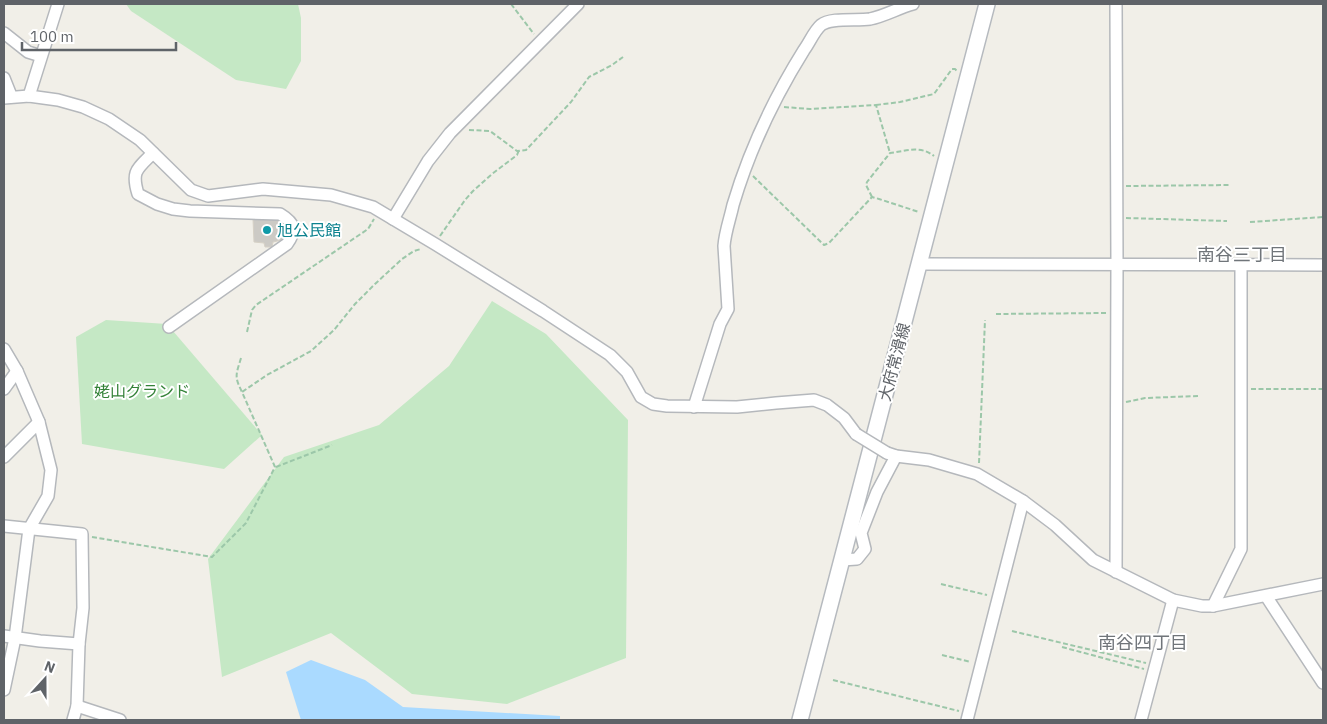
<svg xmlns="http://www.w3.org/2000/svg" width="1327" height="724" font-family="'IBM Plex Sans','Noto Sans JP',sans-serif">
  <rect width="100%" height="100%" fill="#f1efe8"/>
  <g fill="#c5e8c5">
    <path d="M126,4H298L301,18V61L286,89L236,80L131,11Z"/>
    <path d="M492,301L546,334L628,420L626,658L507,704L412,694L331,633L222,677L208,559L284,457L379,425L449,366Z"/>
    <path d="M106,320L167,324L262,435L224,469L82,444L76,337Z"/>
  </g>
  <path fill="#aadaff" d="M311,660L365,680L403,707L560,716V720H301L286,672Z"/>
  <path fill="#cccac5" stroke="#d6d1c6" d="M281,218L282,240L273,242L272,247H265L264,243L254,242L253,219Z"/>
  <g fill="none" stroke-linecap="round" stroke-linejoin="round">
    <g stroke="#b5b8bc" stroke-width="14">
      <g id="minor">
        <path d="M4,33L28,52L41,56"/>
        <path d="M4,78L10,93L11,97"/>
        <path d="M29,96L58,4"/>
        <path d="M4,98L29,96L58,100L83,107L109,119L140,140L191,190L208,196L263,189L331,195L373,207L435,244L543,311L610,355L627,372L641,397L653,404L667,406L737,407L776,403L814,400L827,405L844,418L856,434"/>
        <path d="M153,153C137,169 131,171 138,194L157,204L173,209L190,211L280,214C295,223 297,230 287,244L169,327"/>
        <path d="M393,219L428,161L450,133L578,4"/>
        <path d="M920,264L1323,265"/>
        <path d="M4,349L17,371L39,422L51,470L48,496L29,529L15,638L4,690"/>
        <path d="M4,389L17,371"/>
        <path d="M694,407L720,324L728,309L724,246C725,232 730,219 733,205C749,151 774,98 804,50C810,42 814,31 821,25C831,17 857,21 870,19C885,16 898,8 913,4"/>
        <path d="M887,453L896,456L929,460L977,474L1023,501L1055,525L1093,560L1173,600L1202,606H1213L1323,584"/>
        <path d="M4,457L39,422"/>
        <path d="M4,526L82,534L83,608L79,644L77,706L73,720"/>
        <path d="M842,560L857,559L865,549L861,533L877,492L896,456"/>
        <path d="M1116,572L1117,264L1116,4"/>
        <path d="M1266,596L1323,683"/>
        <path d="M1213,606L1241,549V265"/>
        <path d="M4,636L40,641L79,644"/>
        <path d="M77,706L120,720"/>
        <path d="M967,720L1023,501"/>
        <path d="M1141,720L1173,600"/>
      </g>
    </g>
    <g stroke="#b6babf" stroke-width="18">
      <path id="secondary" d="M800,720L987,4"/>
    </g>
    <g stroke="#9cc7a9" stroke-width="2" stroke-dasharray="5 2.5" stroke-linecap="butt">
      <path d="M511,4L534,34"/>
      <path d="M876,105L900,102L934,94L952,69H955L957,71"/>
      <path d="M784,107L810,109L876,105L890,153"/>
      <path d="M469,130L490,131L517,151L526,150L571,102L589,77L612,65L623,57"/>
      <path d="M753,176L824,245L829,243L872,197L879,199L919,212"/>
      <path d="M1126,186L1229,185"/>
      <path d="M872,197L866,185L867,182L890,153C906,151 920,145 934,156"/>
      <path d="M1126,218L1227,221"/>
      <path d="M1250,222L1323,217"/>
      <path d="M440,236L465,200L473,191L492,174L517,155L519,150"/>
      <path d="M996,314L1106,313"/>
      <path d="M247,332L252,310L256,305L368,229L374,219"/>
      <path d="M241,358C236,375 234,376 242,392"/>
      <path d="M1251,389H1323"/>
      <path d="M1126,402L1145,398L1198,396"/>
      <path d="M979,463L985,320"/>
      <path d="M276,467L332,445"/>
      <path d="M92,537L212,557L246,523L275,467L242,392L267,375L311,351L334,330L355,304L375,284L402,259L414,251L421,249"/>
      <path d="M941,584L987,595"/>
      <path d="M1012,631L1146,663"/>
      <path d="M1062,647L1144,669"/>
      <path d="M942,655L971,662"/>
      <path d="M833,680L959,711"/>
    </g>
    <use href="#minor" stroke="#fff" stroke-width="11"/>
    <use href="#secondary" stroke="#fff" stroke-width="15"/>
    <g stroke="#b5b8bc" stroke-width="14" stroke-linecap="butt">
      <path id="minor-bridge" d="M856,434L887,453"/>
    </g>
    <use href="#minor-bridge" stroke="#fff" stroke-width="11"/>
  </g>
  <circle fill="#0f9aa8" stroke="#fff" stroke-width="2" cx="267" cy="230" r="5"/>
  <g text-anchor="middle" dominant-baseline="central" stroke-width="4" stroke-linejoin="round" paint-order="stroke">
    <g font-size="16" fill="#0d838f" stroke="#fff" text-anchor="start">
      <text x="277" y="230">旭公民館</text>
    </g>
    <g font-size="16" fill="#5f6368" stroke="#fff">
      <text transform="translate(894 362) rotate(-75)">大府常滑線</text>
    </g>
    <g font-size="16" fill="#348238" stroke="#fff">
      <text x="142" y="391">姥山グランド</text>
    </g>
    <g font-size="18" fill="#70757a" stroke="#fff">
      <text x="1242" y="254">南谷三丁目</text>
      <text x="1143" y="642">南谷四丁目</text>
    </g>
  </g>
  <rect width="1327" height="724" fill="none" stroke="#5f6368" stroke-width="10"/>
  <g transform="translate(45 679) rotate(21)" stroke="#ffffff" stroke-width="4" paint-order="stroke">
  <path d="M0-4L9 19L0 12L-9 19Z" fill="#5f6368"/>
  <text y="-8" font-size="14" font-weight="bold" text-anchor="middle" fill="#5f6368">N</text>
  </g>
  <path d="M22 42v8h154v-8" fill="none" stroke="#5f6368" stroke-width="2.5"/>
  <text x="30" y="42" font-size="15" fill="#5f6368" stroke="#ffffff" stroke-width="4" paint-order="stroke">100 m</text>
</svg>
